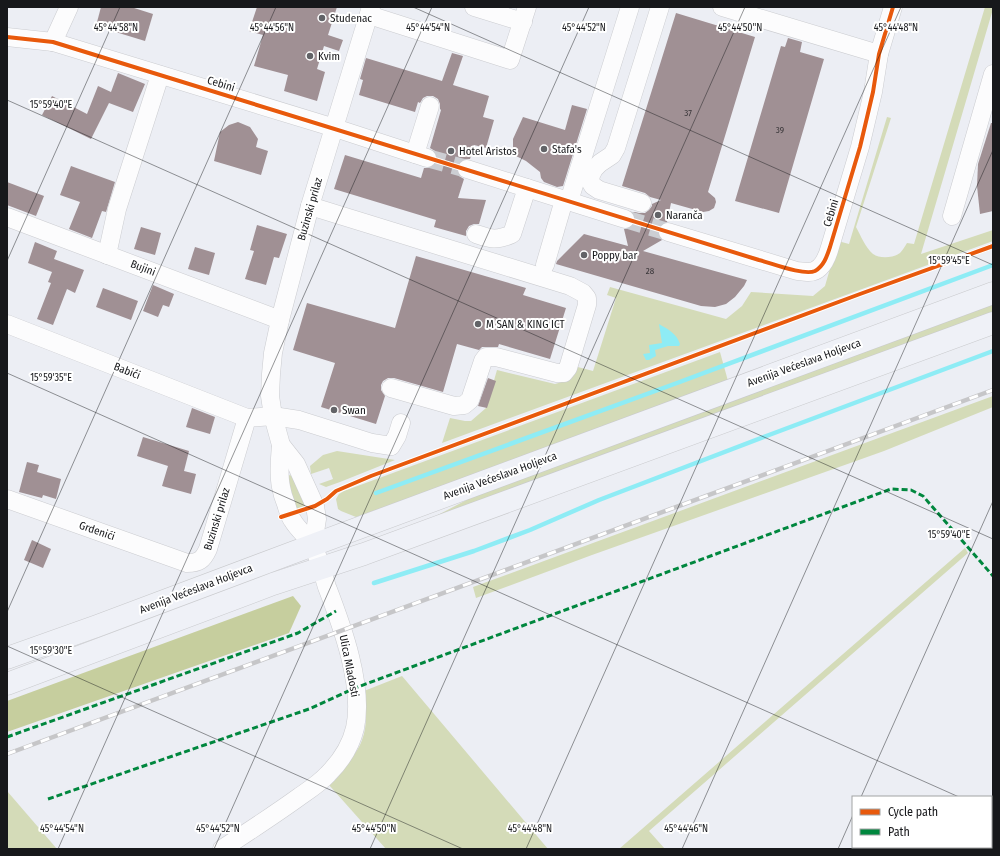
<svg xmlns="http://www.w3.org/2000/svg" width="1000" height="856" font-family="'Fira Sans Condensed',sans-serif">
  <rect width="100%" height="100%" fill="#eceef4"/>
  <g fill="#d4dbb8">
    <path d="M985,7H993V9L921,254L993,230V241L442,443L450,418L465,421H471L486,408L497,370L555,384L565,381L574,366L593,371L616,298L607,295L610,287L726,319L742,306L751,292L813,296L825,286L838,241L849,244L887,117L891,118L856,227C861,236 865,247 873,254C880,259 893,258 900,253C903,250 905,246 907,243L914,244Z"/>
    <path d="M993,304V313L436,516L476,495Z"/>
    <path d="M720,352L728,381L450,484L356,517L341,511L338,509L336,499L339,494L344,491Z"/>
    <path d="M993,396V407L884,451L592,555L476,598L473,587Z"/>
    <path d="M337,451L395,460L340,482L326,487L319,484L333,479L329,468L311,474L310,466L323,455Z"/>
    <path d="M290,475L293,477L308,505L295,509L287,479L288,476Z"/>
    <path d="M965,548L968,553L649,831L665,849H619Z"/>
    <path d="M402,676L548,849H386L329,785C336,781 341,773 345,766C351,758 359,750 362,740C368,724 366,707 364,691Z"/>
    <path d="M7,791L57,849H7Z"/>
  </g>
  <path fill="#c6ce9e" d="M293,596L301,606L289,633L7,732V701Z"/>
  <path fill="#8eecf5" d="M659,324C669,330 676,333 680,344L679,346H668L655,350L656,356L649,360H646L643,354L650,353L649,345L662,343Z"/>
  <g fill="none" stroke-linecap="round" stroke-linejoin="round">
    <g stroke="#8eecf5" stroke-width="4.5">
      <path d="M376,493L677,383L993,265"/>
      <path d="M374,583L474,551L530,530L599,500L769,435L993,351"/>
    </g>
  </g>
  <g fill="#a09094">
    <path d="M101,7H131L153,14L145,41L96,26Z"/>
    <path d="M257,7H337L328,35L343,40L339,51L324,46L317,69L325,72L317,101L284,91L288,75L254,66L263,35L249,31Z"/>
    <path d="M676,13L755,37L708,192L715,198L716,202L714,208L709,211L703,212L671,203L667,222L661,224L658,229V235L662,240L643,251L747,280L744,286L735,297L726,304L715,307L701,306L556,264L557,261L584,234L628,246L624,229H628L632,227L635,223V217L633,212H635L639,213H645L649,210L652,206V204L661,200L650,197L645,193L622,186Z"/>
    <path d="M788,38L802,42L800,52L824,59L779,213L735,201L781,46L785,47Z"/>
    <path d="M452,53L463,56L453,85L489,96L483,117L494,120L486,148L474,145L470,159H465L460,161L457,166V171L459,176L464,179L458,198L486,200L479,224H474L469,226L466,231V236L434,227L436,220L334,189L345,155L421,178L424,168H429L434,166L437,161V155L435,151L430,148L441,110L440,109V104L438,99L433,96H427L423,98L420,103L418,102L415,112L359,95L363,80L360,79L366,58L442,81Z"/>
    <path d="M118,73L145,84L133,112L109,103L91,139L42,115L52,96L87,114L98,86L111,92Z"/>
    <path d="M572,105L587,109L563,186L557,187L544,182L541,178L540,172L526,161L516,156L518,150L513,147V139L523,117L565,130Z"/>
    <path d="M238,122L250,127L258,139L256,147L268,151L261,175L214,161L220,132L229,125Z"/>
    <path d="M991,123H993V211L980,214L977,186L978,164Z"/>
    <path d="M71,166L115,182L106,212L102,211L92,238L69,229L80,202L60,195Z"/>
    <path d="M7,182L44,196L36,216L7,205Z"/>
    <path d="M257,225L287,234L279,258L274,257L266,285L245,279L254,251L250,250Z"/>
    <path d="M141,227L161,233L155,255L134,249Z"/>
    <path d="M35,242L57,251L54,259L84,270L75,293L67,289L53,325L37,319L51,283L48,282L52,272L28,263Z"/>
    <path d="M195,247L215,253L209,275L188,269Z"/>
    <path d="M416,256L526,288L523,295L566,308L550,359L499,344L498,347H482L479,350L457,344L443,392L394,378H388L383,381L381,385V390L385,396L376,424L321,407L335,363L293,350L307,303L395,328Z"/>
    <path d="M153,285L174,294L169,307L163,305L158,317L143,311Z"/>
    <path d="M103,288L138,301L131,320L96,307Z"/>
    <path d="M488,378L496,381L487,408L478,406Z"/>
    <path d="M192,408L215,417L210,434L186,427Z"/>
    <path d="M143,437L189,451L184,471L196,474L191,494L162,486L168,466L137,456Z"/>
    <path d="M27,462L39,465L37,472L61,479L56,499L43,495L42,498L19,492Z"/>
    <path d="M32,540L51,549L43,568L24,560Z"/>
  </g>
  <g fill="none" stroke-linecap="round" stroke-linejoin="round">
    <g stroke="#ccced3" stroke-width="18" stroke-dasharray="18 9" stroke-linecap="butt">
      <path d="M427,158L467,169"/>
      <path d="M625,219L668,232"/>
    </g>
    <g stroke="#cbccd0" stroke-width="19">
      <g id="minor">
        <path d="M474,7L523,22"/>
        <path d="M722,7L879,54"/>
        <path d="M369,15L510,60L527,7"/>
        <path d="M7,37L53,42L335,128L427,158"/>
        <path d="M53,42L69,7"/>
        <path d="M415,154L430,106"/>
        <path d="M467,169L625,219"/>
        <path d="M569,201L630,7"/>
        <path d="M642,203L599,190L593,186L590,181L591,175L594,169L600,163L612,155L616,148L660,7"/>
        <path d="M310,206L404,235L570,286L583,293L587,298V305L568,368L564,373H557L496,357H486L483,361L470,400L464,405L454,406L391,388"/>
        <path d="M952,216L993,74"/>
        <path d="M7,217L280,320"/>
        <path d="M668,232L797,271C800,271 803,272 807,272C821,273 827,258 830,247L860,147L873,92L879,54L893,7"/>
        <path d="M476,234C491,239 496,241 512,234L527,188"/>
        <path d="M107,255L117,209L160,75"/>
        <path d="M545,265L564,200"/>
        <path d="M7,324L247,418"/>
        <path d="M7,499L187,563C199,563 203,560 208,549L247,418L273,416L299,420L372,443L391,446L397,436L401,423"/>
        <path d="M313,545L317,519L315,506L296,464L281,445L273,416L270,396L271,374L273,353L280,320L310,206L371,7"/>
        <path d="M222,849C248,832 274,815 299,797C309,790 320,783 328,774C340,762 351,745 355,728C364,686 342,626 327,587C323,574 319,560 314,547C310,539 298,530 293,521C289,516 288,510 286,504C284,499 282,493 281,487C278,473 280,458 281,445"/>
      </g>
    </g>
    <g stroke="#c9cacd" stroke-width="23">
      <g id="major">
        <path d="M7,658L97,626L313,545L993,293"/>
        <path d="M7,684L273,584L364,554L993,323"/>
      </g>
    </g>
    <use href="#minor" stroke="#fcfcfd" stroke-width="18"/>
    <use href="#major" stroke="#eff1f7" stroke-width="22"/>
    <g stroke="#c6c6c8" stroke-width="4.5">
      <path id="rail" d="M7,754L993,390"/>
    </g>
    <use href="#rail" stroke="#fff" stroke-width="3" stroke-dasharray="9" stroke-linecap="butt"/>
    <g stroke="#00873e" stroke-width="3" stroke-dasharray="6 3" stroke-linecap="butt">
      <path d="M7,737L298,633L336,611"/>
      <path d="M48,799L309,709L355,688L891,489L911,490L923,496L993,576"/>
    </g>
    <g stroke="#fff" stroke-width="6">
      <g id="cycleway">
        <path d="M7,37L53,42C289,114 524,187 759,260C771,263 804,276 815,271C824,266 827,256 830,247L860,147L873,92L879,54L893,7"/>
        <path d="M281,517L315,506L327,499L336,491L371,476L860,294L993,246"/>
      </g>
    </g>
    <use href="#cycleway" stroke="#e8590c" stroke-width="4"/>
  </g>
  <path fill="none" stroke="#17181b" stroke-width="1" stroke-opacity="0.45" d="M413,7L993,265M7,100L993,539M7,261L120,7M7,373L959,797M7,612L276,7M7,646L463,849M861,797L993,501M991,811L993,812M58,849L432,7M214,849L589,7M370,849L745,7M526,849L901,7M682,849L993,150M838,849L853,815"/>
  <g fill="#626367" stroke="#fff" stroke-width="1.5">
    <circle cx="322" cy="18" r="4"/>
    <circle cx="310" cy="56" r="4"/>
    <circle cx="544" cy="149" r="4"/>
    <circle cx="451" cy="151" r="4"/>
    <circle cx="658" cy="215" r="4"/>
    <circle cx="584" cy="255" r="4"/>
    <circle cx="478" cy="324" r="4"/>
    <circle cx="334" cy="410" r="4"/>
  </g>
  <g text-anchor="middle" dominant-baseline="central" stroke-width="4" stroke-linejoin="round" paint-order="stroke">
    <g font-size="9" fill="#393639">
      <text x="688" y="113">37</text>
      <text x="780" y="130">39</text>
      <text x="650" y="271">28</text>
    </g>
    <g font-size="11" fill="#17181b" stroke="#fff" text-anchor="start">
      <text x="330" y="18">Studenac</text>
      <text x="318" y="56">Kvim</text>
      <text x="552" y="149">Stafa's</text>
      <text x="459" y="151">Hotel Aristos</text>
      <text x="666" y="215">Naranča</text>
      <text x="592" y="255">Poppy bar</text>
      <text x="486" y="324">M SAN &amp; KING ICT</text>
      <text x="342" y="410">Swan</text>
    </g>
    <g font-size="11" fill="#17181b" stroke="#fff">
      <text transform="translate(221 84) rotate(17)">Cebini</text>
      <text transform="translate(310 209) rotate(-74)">Buzinski prilaz</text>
      <text transform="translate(831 213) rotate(-73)">Cebini</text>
      <text transform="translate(143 268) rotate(21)">Bujini</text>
      <text transform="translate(804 363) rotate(-20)">Avenija Većeslava Holjevca</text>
      <text transform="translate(127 371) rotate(21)">Babići</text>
      <text transform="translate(500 476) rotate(-20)">Avenija Većeslava Holjevca</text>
      <text transform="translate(217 519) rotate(-73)">Buzinski prilaz</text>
      <text transform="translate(97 531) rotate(19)">Grdenići</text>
      <text transform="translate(196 589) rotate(-21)">Avenija Većeslava Holjevca</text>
      <text transform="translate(349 666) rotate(79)">Ulica Mladosti</text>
    </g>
  </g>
  <g font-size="10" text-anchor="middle" fill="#17181b" stroke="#fff" stroke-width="4" stroke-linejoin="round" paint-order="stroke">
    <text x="272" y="31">45°44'56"N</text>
    <text x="428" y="31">45°44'54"N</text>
    <text x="584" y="31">45°44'52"N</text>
    <text x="740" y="31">45°44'50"N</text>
    <text x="896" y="31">45°44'48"N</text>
    <text x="116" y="31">45°44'58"N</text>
    <text x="51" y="108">15°59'40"E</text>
    <text x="949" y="264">15°59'45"E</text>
    <text x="51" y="381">15°59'35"E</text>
    <text x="949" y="538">15°59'40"E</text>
    <text x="51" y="654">15°59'30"E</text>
    <text x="62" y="832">45°44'54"N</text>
    <text x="218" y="832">45°44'52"N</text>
    <text x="374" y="832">45°44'50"N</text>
    <text x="530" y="832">45°44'48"N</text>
    <text x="686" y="832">45°44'46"N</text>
  </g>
  <rect width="1000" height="856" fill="none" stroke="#17181b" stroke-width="16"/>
  <rect x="852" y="796" width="140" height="52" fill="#ffffff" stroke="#a2a3a4"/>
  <rect x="860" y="809" width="20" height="6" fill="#e8590c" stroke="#a2a3a4"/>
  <text x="888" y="816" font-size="12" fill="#17181b">Cycle path</text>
  <rect x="860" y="829" width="20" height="6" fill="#00873e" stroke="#a2a3a4"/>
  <text x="888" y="836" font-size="12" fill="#17181b">Path</text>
</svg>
